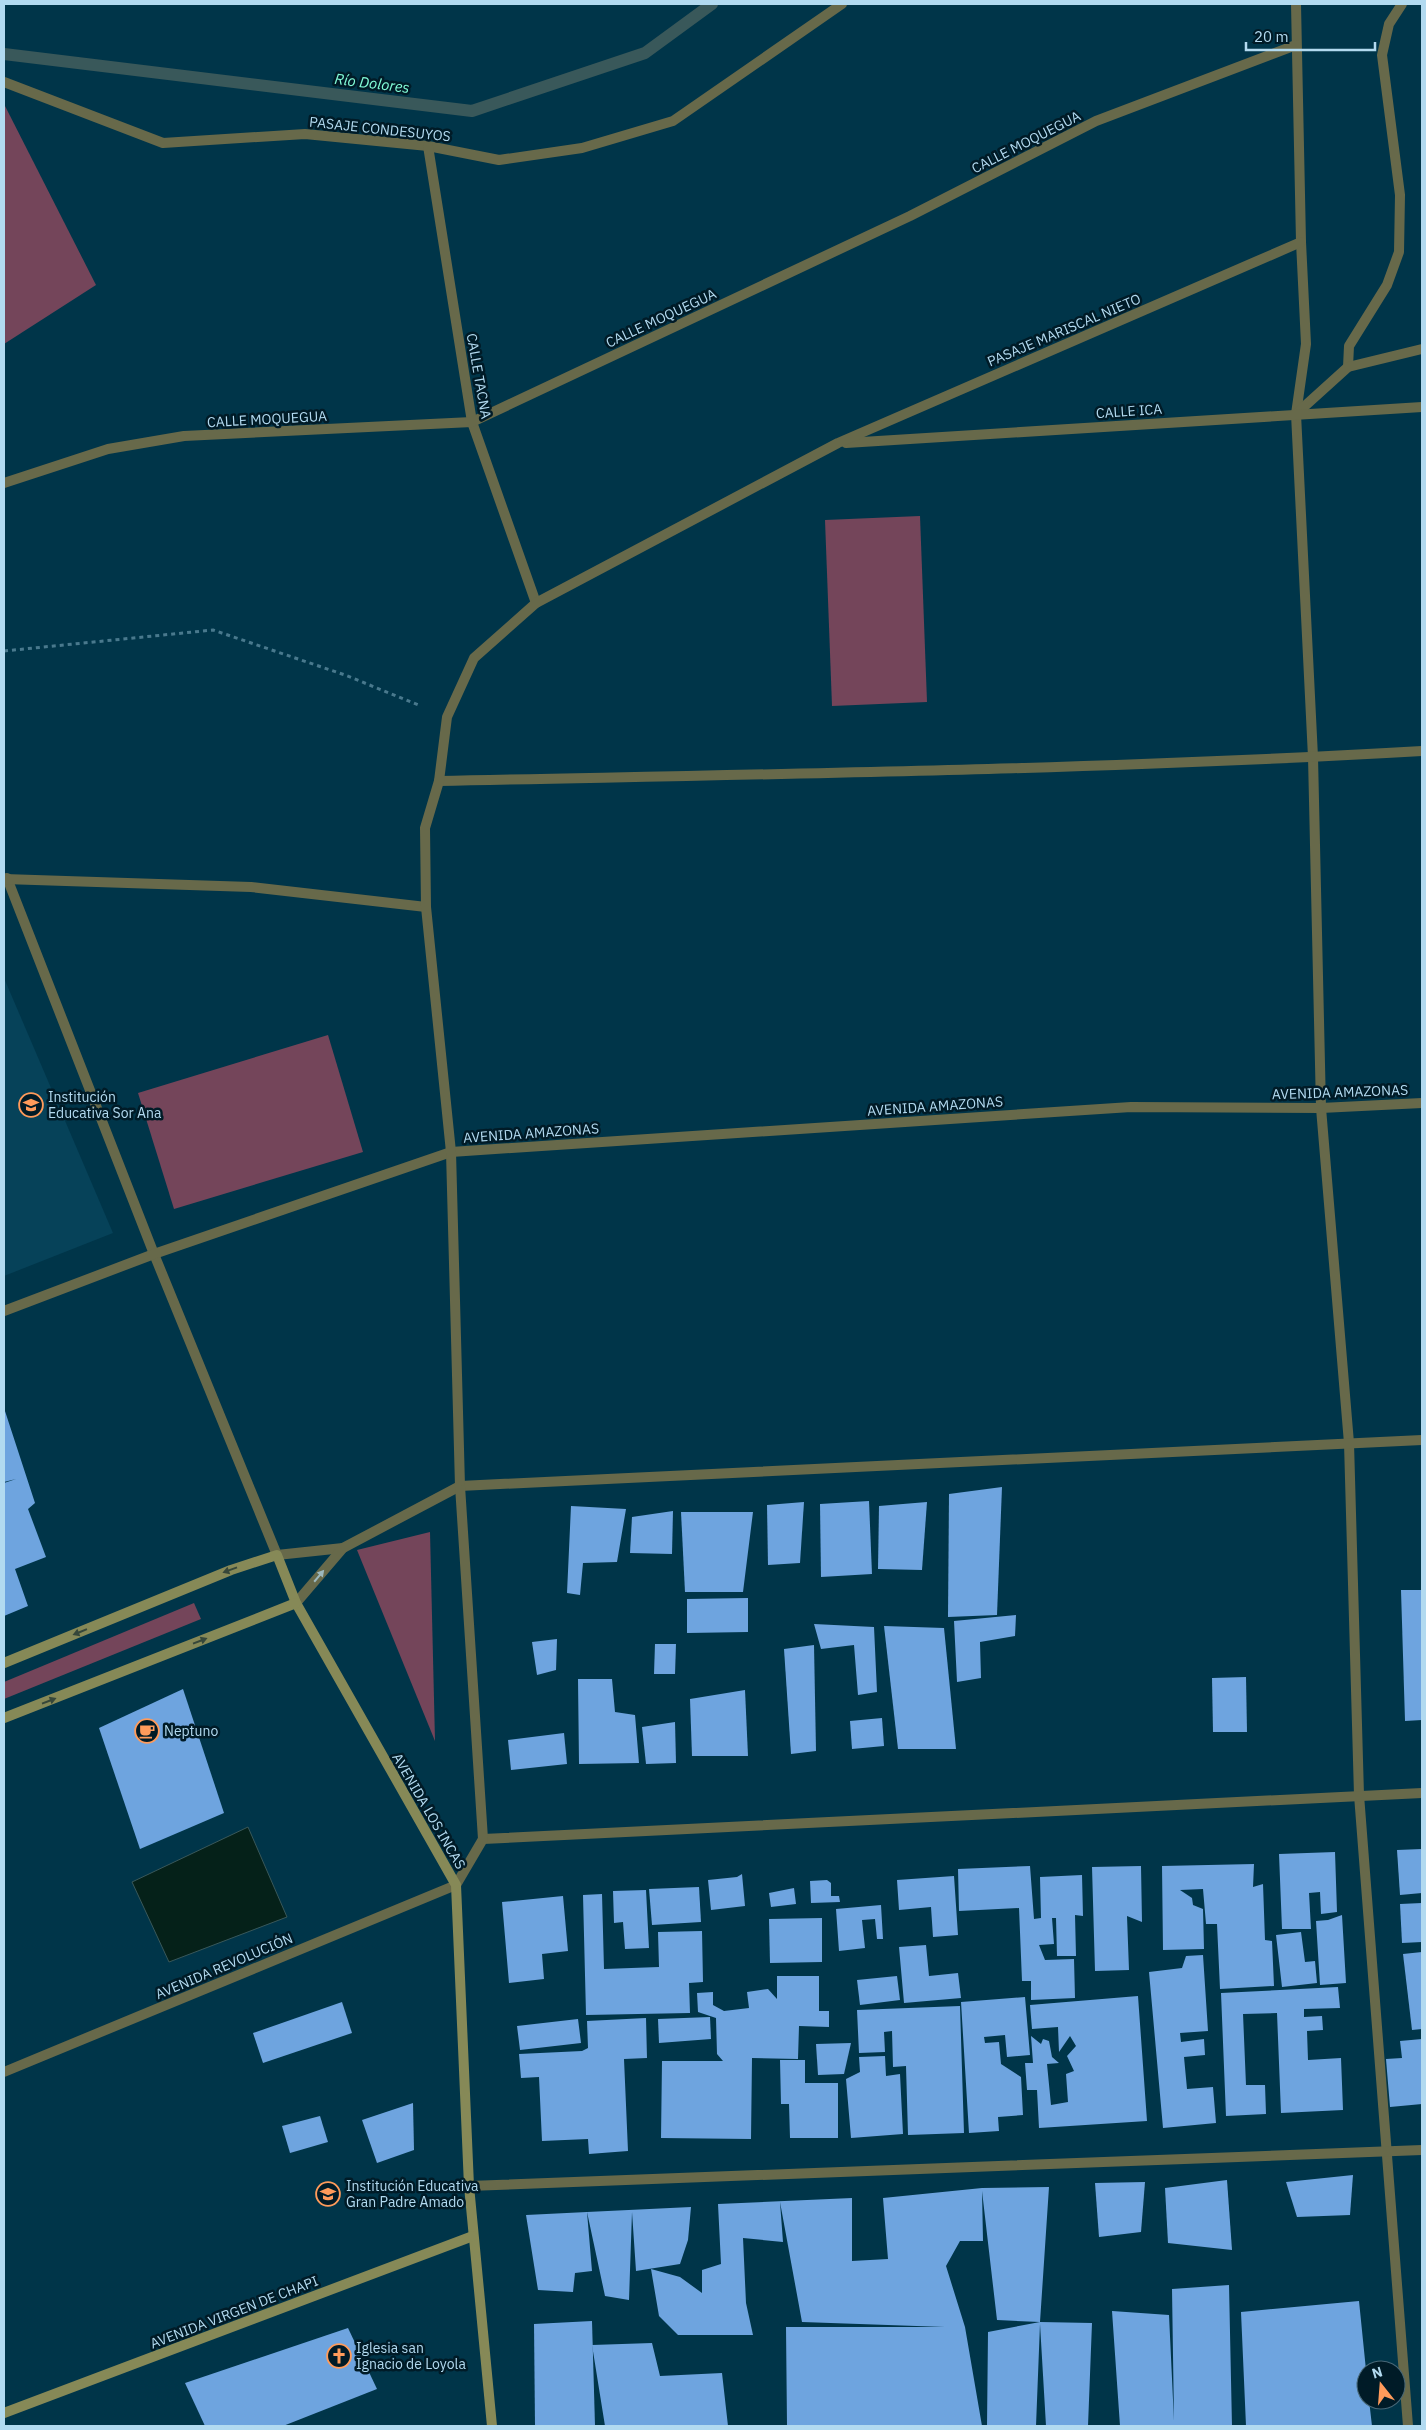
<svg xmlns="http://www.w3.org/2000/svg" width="1426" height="2430" font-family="'IBM Plex Sans',sans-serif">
  <rect width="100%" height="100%" fill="#003549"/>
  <path fill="#064259" d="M4,978L113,1233L4,1276Z"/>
  <g fill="#74455a">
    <path d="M4,104L96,285L4,344Z"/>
    <path d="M920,516L927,702L832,706L825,520Z"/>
    <path d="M328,1035L363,1152L174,1209L138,1093Z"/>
    <path d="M430,1532L435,1741L357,1550Z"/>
    <path d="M194,1603L201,1619L4,1699V1682Z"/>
  </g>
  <path fill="#052119" stroke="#39585a" d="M248,1827L287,1917L169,1962L132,1882Z"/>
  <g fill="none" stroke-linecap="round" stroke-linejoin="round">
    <path stroke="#39585a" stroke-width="12" d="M4,54L472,111L645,53L712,4"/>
  </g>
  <g fill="#6ea4df">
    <path d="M4,1408L35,1503L28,1509L46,1557L15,1569L28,1606L4,1616V1483L16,1479L4,1482Z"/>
    <path d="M1002,1487L997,1615L948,1617L949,1494Z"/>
    <path d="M869,1501L872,1574L821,1577L820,1504Z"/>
    <path d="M804,1502L800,1563L768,1565L767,1505Z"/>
    <path d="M927,1502L922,1570L878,1569L879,1506Z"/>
    <path d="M571,1506L626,1509L617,1562L583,1563L580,1595L567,1593Z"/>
    <path d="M673,1511L672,1554L630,1553L632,1517Z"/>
    <path d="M681,1512H753L743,1592H685Z"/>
    <path d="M1401,1590H1422V1720L1405,1721Z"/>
    <path d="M748,1598V1632L687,1633V1599Z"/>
    <path d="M1016,1615L1015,1636L980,1642L981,1678L957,1682L954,1621Z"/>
    <path d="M814,1624L874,1627L877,1692L858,1695L854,1645L821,1649Z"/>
    <path d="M884,1626L944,1628L956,1749H898Z"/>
    <path d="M557,1639L556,1670L537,1675L532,1642Z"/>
    <path d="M655,1644H676L675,1674H654Z"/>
    <path d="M814,1645L816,1751L791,1754L784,1649Z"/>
    <path d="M1246,1677L1247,1732H1213L1212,1678Z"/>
    <path d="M578,1679H612L615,1712L635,1715L639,1763L579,1764Z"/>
    <path d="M183,1689L224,1813L140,1849L99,1728Z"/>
    <path d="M745,1690L748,1756H692L690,1699Z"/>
    <path d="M882,1718L884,1746L852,1749L850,1721Z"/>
    <path d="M675,1722L676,1763L646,1764L642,1727Z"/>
    <path d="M564,1733L567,1764L511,1770L508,1740Z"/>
    <path d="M1422,1849V1893L1400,1895L1397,1850Z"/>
    <path d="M1335,1852L1337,1912L1321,1914L1320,1892L1309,1893L1311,1929H1282L1279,1854Z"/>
    <path d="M1254,1864L1253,1887L1263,1884L1265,1940L1272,1941L1274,1986L1220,1989L1217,1924H1206L1203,1889L1180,1890L1192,1898L1193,1905L1203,1909L1204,1949L1163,1950L1162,1866Z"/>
    <path d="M1030,1866L1034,1919L1041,1918L1040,1877L1082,1875L1083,1916L1075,1915L1076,1956H1057L1056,1918H1052L1054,1944L1039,1945L1045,1960L1074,1959L1075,1998L1031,2000V1981H1022L1019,1908L959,1911L958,1869Z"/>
    <path d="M1141,1866L1142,1922L1127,1916L1129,1970L1095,1971L1092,1867Z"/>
    <path d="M742,1874L745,1906L711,1910L708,1880L737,1877Z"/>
    <path d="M954,1876L958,1935L933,1937L931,1907L899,1910L897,1880Z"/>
    <path d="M827,1880L831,1883V1896H839L840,1902L811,1903L810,1881Z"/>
    <path d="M699,1887L701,1922L652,1925L649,1889Z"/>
    <path d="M794,1888L796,1904L771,1907L769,1893Z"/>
    <path d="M646,1890L649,1948L625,1949L623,1922L614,1923L613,1891Z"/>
    <path d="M602,1894L604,1969L659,1967L658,1932L702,1931L703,1982L689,1983L690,2013L586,2015L583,1895Z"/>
    <path d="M563,1896L568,1951L542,1954L544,1979L509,1983L502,1902Z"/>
    <path d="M1422,1903V1942L1402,1943L1400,1904Z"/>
    <path d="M881,1905L883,1939H877L875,1919L862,1920L865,1948L839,1951L836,1909Z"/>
    <path d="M1342,1915L1346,1983L1320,1985L1316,1921L1328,1920Z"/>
    <path d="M822,1918V1962L770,1963L769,1919Z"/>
    <path d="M1301,1932L1305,1962L1315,1961L1317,1983L1282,1987L1276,1935Z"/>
    <path d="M926,1945L929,1976L958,1973L961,1998L904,2003L899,1947Z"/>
    <path d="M1422,1952V2029L1412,2030L1403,1954Z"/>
    <path d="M1203,1955L1208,2031L1180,2033L1181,2042L1204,2039L1205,2055L1184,2057L1187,2089L1213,2087L1216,2123L1163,2128L1149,1972L1182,1968L1186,1956Z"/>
    <path d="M777,1976H819V2011H829V2027L799,2026L798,2059L752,2058L751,2139L661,2138L662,2061H723L717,2054L716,2018L698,2012L697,1993L713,1992V2005L724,2011L749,2008L747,1992L768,1989L777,1999Z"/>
    <path d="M897,1976L900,2000L860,2005L857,1980Z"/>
    <path d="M1338,1987L1340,2008L1304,2009V2017L1322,2016L1323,2030L1307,2031L1308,2060L1341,2058L1343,2110L1281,2113L1277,2013L1243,2014L1246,2085H1265L1266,2114L1226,2116L1221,1993Z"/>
    <path d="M1138,1996L1147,2121L1039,2128L1037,2090H1027L1025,2063H1033L1031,2036L1041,2044L1043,2039L1049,2041L1052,2057L1059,2063L1047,2064L1051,2105L1068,2102L1066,2074L1074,2071L1067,2056L1076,2046L1070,2036L1059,2052L1058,2027L1032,2029L1030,2005Z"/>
    <path d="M1025,1997L1030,2055L1007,2057L1005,2035L984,2037L985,2043L999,2042L1001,2064L1021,2077L1023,2115L998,2117L999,2131L969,2133L961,2002Z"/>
    <path d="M342,2002L352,2033L263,2063L253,2033Z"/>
    <path d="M960,2006L964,2133L908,2135L906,2066L893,2067L892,2031L884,2032L885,2052L859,2053L857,2010Z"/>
    <path d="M710,2017L711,2039L659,2043L658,2019Z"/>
    <path d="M646,2018L647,2058L624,2059L628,2151L589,2154L588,2139L542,2141L539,2077L521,2078L519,2054L582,2051L588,2048L587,2021Z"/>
    <path d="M578,2019L581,2043L520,2050L517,2026Z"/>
    <path d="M1422,2039V2104L1390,2107L1386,2059L1402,2058L1400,2041Z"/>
    <path d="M851,2043L844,2074L818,2075L816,2044Z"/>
    <path d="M885,2056L886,2076L900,2074L903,2134L851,2138L846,2079L860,2072L859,2057Z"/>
    <path d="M780,2060H805V2083H838V2138H790L789,2104H781Z"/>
    <path d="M413,2103L414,2150L377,2163L362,2120Z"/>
    <path d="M320,2116L328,2142L290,2153L282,2126Z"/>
    <path d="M1353,2175L1350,2215L1297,2217L1286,2182Z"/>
    <path d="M1227,2180L1232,2250L1168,2243L1165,2188Z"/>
    <path d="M1145,2182L1141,2232L1099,2237L1095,2183Z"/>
    <path d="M1049,2187L1040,2322L1092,2323L1088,2426H1046L1040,2324L1036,2426H987L988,2332L1040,2322L997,2320L982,2191L983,2241H960L946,2266L965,2327L982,2426H787L786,2327H945L802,2322L780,2202L783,2242L743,2238L746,2303L753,2335H678L659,2316L651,2269L680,2277L702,2293V2270L721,2264L718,2204L852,2198V2261L888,2259L883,2198L982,2188Z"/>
    <path d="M691,2207L688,2240L680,2264L636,2271L632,2212L629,2300L605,2296L587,2212L592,2271L575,2273L573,2292L538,2290L526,2215L587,2212Z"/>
    <path d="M1229,2285L1232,2426H1120L1112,2311L1169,2315L1174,2421L1172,2289Z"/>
    <path d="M1359,2301L1366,2370V2400H1369L1372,2426H1246L1241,2312Z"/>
    <path d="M592,2321L595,2426H535L534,2324Z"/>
    <path d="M348,2328L377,2389L283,2426H205L185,2383Z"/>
    <path d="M652,2343L660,2376L722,2373L728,2426H605L592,2345Z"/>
  </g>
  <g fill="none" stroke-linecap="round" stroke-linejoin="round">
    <path stroke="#49798d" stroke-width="3" stroke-dasharray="4 4" stroke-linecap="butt" d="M4,651L213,630L345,675L421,706"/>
    <g stroke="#67694a" stroke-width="10">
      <path d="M1296,4L1301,242L1306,344L1296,414L1313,757L1321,1108L1349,1443L1359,1795L1408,2426"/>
      <path d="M4,82L163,143L305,134L428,146L499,160L582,148L673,121L842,4"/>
      <path d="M428,146L472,422L536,603"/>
      <path d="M1348,367L1349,346L1387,285L1399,252L1400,195L1382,55L1389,24L1402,4"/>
      <path d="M1296,414L1348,367L1422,349"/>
      <path d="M846,443L1422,407"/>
      <path d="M4,483L108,449L184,436L472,422L910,216L1096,121L1296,45"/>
      <path d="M439,781C767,774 1095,770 1422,751"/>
      <path d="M7,878L154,1254L277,1555L343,1548"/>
      <path d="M4,879L251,887L426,907"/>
      <path d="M4,1311L154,1254L451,1152L1131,1107L1321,1108L1422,1103"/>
      <path d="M296,1603L343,1548L460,1486L1422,1440"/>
      <path d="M483,1839L1422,1793"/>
      <path d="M4,2072L456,1885L483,1839L460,1486L451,1152L426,907L425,828L439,781L447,717L474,658L536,603L838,443L1301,242"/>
      <path d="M469,2186L1422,2150"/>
    </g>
    <g stroke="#868957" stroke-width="10">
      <path d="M4,1663L231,1570L277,1555L296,1603L456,1885L469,2186L492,2426"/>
      <path d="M4,1718L296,1603"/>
      <path d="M4,2413L473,2236"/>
    </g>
  </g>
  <defs><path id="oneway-solid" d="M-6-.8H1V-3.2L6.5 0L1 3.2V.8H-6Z" transform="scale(1.25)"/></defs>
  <g fill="#36473a">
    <use href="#oneway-solid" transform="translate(230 1570) rotate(160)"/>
    <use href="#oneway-solid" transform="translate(80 1632) rotate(158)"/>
    <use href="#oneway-solid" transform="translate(200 1641) rotate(-21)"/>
    <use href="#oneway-solid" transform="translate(49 1701) rotate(-21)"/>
  </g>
  <use fill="#9cb8be" href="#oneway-solid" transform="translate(319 1576) rotate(-50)"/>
  <defs>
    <g id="school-ring" transform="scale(1.25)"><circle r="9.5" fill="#001b27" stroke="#ff9b5b" stroke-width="1.5"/><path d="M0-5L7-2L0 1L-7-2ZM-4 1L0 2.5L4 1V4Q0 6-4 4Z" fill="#ff9b5b"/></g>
    <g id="cafe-ring" transform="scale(1.25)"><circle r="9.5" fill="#001b27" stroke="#ff9b5b" stroke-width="1.5"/><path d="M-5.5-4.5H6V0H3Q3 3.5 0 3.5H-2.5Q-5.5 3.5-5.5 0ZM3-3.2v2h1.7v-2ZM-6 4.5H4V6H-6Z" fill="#ff9b5b"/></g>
    <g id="church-ring" transform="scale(1.25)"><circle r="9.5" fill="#001b27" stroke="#ff9b5b" stroke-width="1.5"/><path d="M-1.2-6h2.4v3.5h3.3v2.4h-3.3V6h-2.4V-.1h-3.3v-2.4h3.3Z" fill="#ff9b5b"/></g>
  </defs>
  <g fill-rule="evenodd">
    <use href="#school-ring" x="31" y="1105"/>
    <use href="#cafe-ring" x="147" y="1731"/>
    <use href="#school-ring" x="328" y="2194"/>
    <use href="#church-ring" x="339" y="2356"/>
  </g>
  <g text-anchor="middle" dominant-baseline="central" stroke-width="5" stroke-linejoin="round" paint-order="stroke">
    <g font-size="14" fill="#b2daf0" stroke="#001b27">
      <text transform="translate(380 129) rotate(6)">PASAJE CONDESUYOS</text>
      <text transform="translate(1026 142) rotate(-27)">CALLE MOQUEGUA</text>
      <text transform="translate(661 318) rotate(-25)">CALLE MOQUEGUA</text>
      <text transform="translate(1064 330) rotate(-23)">PASAJE MARISCAL NIETO</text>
      <text transform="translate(479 376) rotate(80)">CALLE TACNA</text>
      <text transform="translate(1129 411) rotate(-4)">CALLE ICA</text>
      <text transform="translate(267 419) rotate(-3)">CALLE MOQUEGUA</text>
      <text transform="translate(1340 1092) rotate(-2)">AVENIDA AMAZONAS</text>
      <text transform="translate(935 1106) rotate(-4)">AVENIDA AMAZONAS</text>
      <text transform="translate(531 1133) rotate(-4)">AVENIDA AMAZONAS</text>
      <text transform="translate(429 1811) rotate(60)">AVENIDA LOS INCAS</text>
      <text transform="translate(224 1966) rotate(-23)">AVENIDA REVOLUCIÓN</text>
      <text transform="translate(234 2312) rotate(-21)">AVENIDA VIRGEN DE CHAPI</text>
    </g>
    <g font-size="14" fill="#b2daf0" stroke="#001b27" text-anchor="start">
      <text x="48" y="1097">Institución<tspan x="48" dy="16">Educativa Sor Ana</tspan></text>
      <text x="164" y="1731">Neptuno</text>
      <text x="346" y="2186">Institución Educativa<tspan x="346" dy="16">Gran Padre Amado</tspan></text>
      <text x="356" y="2348">Iglesia san<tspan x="356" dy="16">Ignacio de Loyola</tspan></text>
    </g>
    <g font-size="15" font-style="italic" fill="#82fdd8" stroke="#001b27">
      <text transform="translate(372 83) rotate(7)">Río Dolores</text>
    </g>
  </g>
  <rect width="1426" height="2430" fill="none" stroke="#b2daf0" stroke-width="10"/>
  <g transform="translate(1381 2385) rotate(343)"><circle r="24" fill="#001b27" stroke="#476777"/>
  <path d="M0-4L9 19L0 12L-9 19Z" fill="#ff9b5b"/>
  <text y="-8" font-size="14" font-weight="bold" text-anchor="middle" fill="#b2daf0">N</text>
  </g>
  <path d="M1246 42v8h129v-8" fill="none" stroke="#b2daf0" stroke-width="2.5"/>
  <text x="1254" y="42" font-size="15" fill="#b2daf0" stroke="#001b27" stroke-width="4" paint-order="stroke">20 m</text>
</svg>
